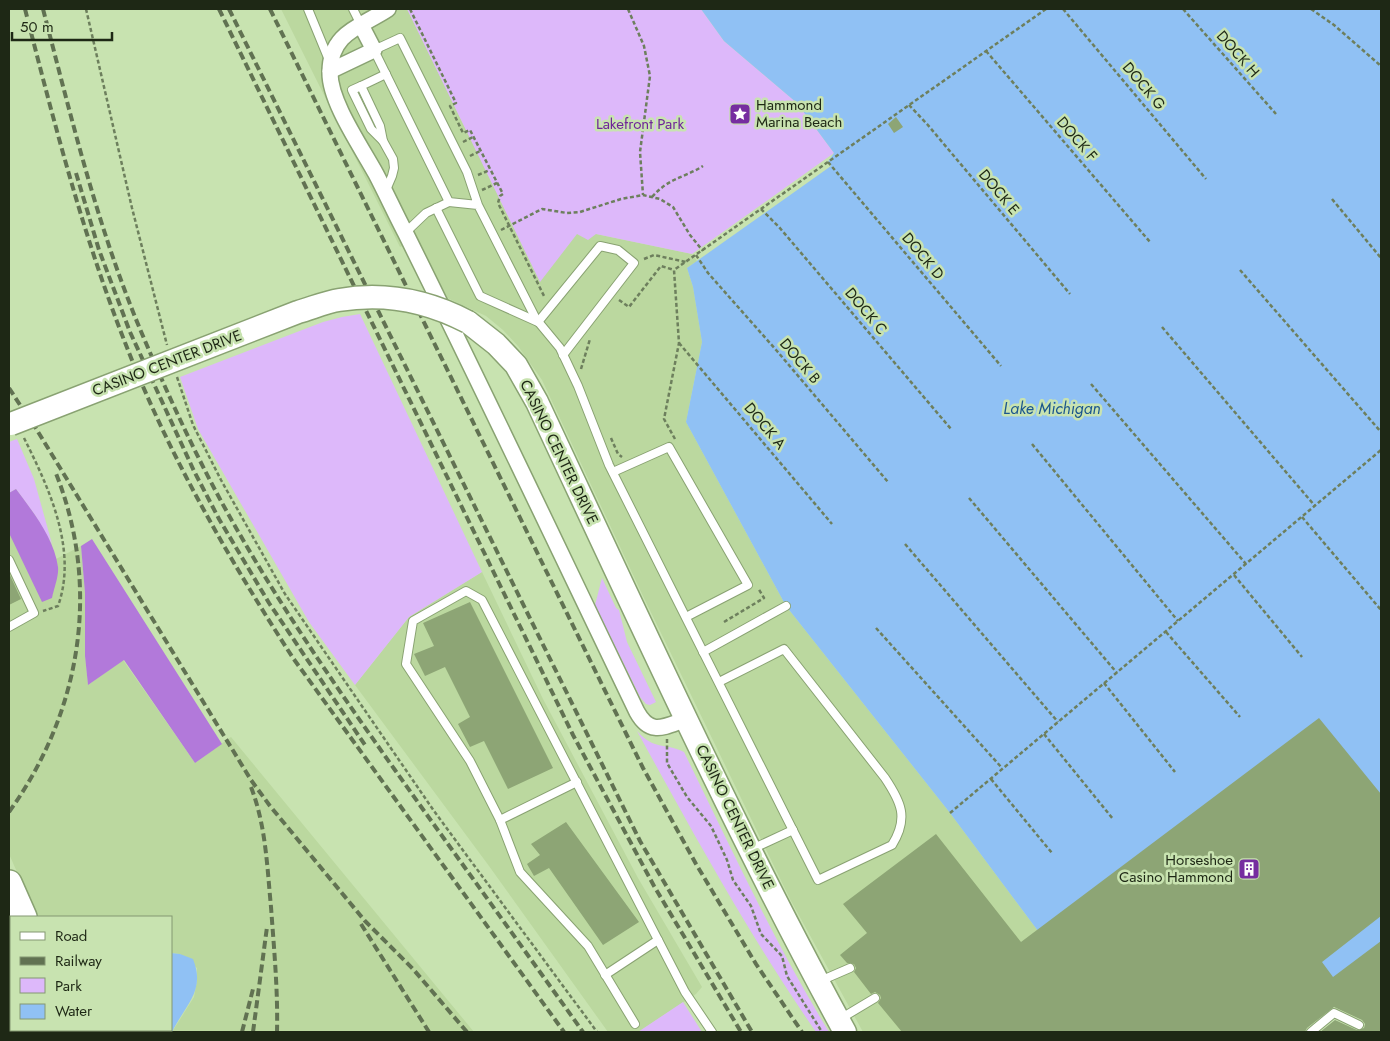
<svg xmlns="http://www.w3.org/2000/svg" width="1390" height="1041" font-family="Jost,sans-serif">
  <rect width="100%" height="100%" fill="#c8e3b0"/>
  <g fill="#bbd89f">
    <path d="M281,9H407L540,281L577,233L596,234L692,254L697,261L687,268L693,287L702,342L686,422L786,606L950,813L1038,931L1123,1032H863L790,899L643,596L542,380L518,346L503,330L486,316L443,296L416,240L400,247Z"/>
    <path d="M9,533L58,569L56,559L81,546L85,593V656L88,685L123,660L195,763L231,737L474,1032H172L194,997L197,981V968L180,954L171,953V917H37L9,854Z"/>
    <path d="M482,572L543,699L638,878L702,987L696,994L638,1032H608L489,866L355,685L409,617Z"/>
  </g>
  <g fill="#ddb8fa">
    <path d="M407,9H701L724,41L797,103L834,153L692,254L596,234L588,240L577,234L540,282Z"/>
    <path d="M360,314L482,572L409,617L355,685L309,622L198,429L180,377L323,322L342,317Z"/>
    <path d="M17,439L34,479L52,544L35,515L16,489L9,493V442Z"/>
    <path d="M602,578L616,608L619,610L627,642L656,702L650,705L646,704L640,697L595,605Z"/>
    <path d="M637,731C655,751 663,742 684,752C730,846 774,942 829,1032H816C750,937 693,833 637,731Z"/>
    <path d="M683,1002L702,1032H638Z"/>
  </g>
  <g fill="#b279da">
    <path d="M16,489C33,512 54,538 58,567C59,576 54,588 52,598L42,602L9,533V493Z"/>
    <path d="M92,539L222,744L195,763L124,660L88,685L85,656V593L81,546Z"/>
  </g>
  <g fill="#90c1f4">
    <path d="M701,9H1381V966L1297,1032H1123L1038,931L950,813L786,606L686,422L702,342L693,287L687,268L831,166L828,162L834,153L797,103L724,41Z"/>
    <path d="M171,953L180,954L193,959C206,991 185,1005 172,1032H43L49,1030H171Z"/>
  </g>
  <g fill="#8da575">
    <path d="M896,117L903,127L894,133L888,124Z"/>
    <path d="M9,573L21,599L9,605Z"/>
    <path d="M470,602L553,768L508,789L484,741L470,747L458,724L470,717L445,667L425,676L414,654L434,646L423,623Z"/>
    <path d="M1319,718L1381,794V916L1322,962L1333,977L1381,941V1032H1320L1335,1020L1357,1030L1364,1028L1365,1024L1362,1020L1334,1007L1307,1028L1305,1032H902L878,1003L881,998L880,995L875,992L871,994L854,972L856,968L854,964L847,963L840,955L867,933L843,904L936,834L1021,942Z"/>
    <path d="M566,822L639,922L603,945L549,868L534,876L527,864L540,855L531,844Z"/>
  </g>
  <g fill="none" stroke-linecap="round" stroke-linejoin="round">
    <g stroke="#89a272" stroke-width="10">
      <g id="lane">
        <path d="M308,9L329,60"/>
        <path d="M353,9L361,25"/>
        <path d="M361,86L352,90L371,129L383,141"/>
        <path d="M386,190L392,176L394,168L393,159L383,141L380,126L361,86L386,74"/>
        <path d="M478,205L467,172L400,38L374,50L449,202L478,205L536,319L560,348L578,386L609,465L818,880L892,845C909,818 901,802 885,778L784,649L719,682"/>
        <path d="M436,208L480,296L538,322L600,246L618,250L634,263L563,355"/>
        <path d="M405,233L426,213L449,202"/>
        <path d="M613,472L669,447L748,585L686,617"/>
        <path d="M9,560L34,613L9,627"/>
        <path d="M703,652L786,606"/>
        <path d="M500,820L577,782"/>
        <path d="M752,849L793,830"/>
        <path d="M9,927L11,926"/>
        <path d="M605,975L658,940"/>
        <path d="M820,981L850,968"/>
        <path d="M840,1019L875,998"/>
        <path d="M635,1024L588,946L520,872L500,820L470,761L406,664L413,621L466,591L482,600L685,992L712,1032"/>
        <path d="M1311,1032L1334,1013L1359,1025"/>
      </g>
    </g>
    <g stroke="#89a272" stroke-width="18">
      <g id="street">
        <path d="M388,9C361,27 330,32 330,72C329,101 362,148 376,174C386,193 395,213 405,232C484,391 560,552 637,712C651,737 665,726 687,719"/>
        <path d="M330,71L374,50L361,25"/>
      </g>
    </g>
    <g stroke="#89a272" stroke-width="25">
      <path id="secondary" d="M468,322L496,344L516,365L537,402C636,613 733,827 845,1032"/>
    </g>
    <g stroke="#89a272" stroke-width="28">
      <g id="primary">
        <path d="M9,883L24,917"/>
        <path d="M9,965L11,971"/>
        <path d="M39,1030L40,1032"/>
        <path d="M76,1030L77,1032"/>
      </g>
    </g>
    <g stroke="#6d7f5d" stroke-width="2.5" stroke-dasharray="4 2.5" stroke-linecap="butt">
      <path d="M86,9L132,208L167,345"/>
      <path d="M410,9L456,103L450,106L463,133L470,130L503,194L500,196L498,203L545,298"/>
      <path d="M628,9L644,46L650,76L640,152L643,195"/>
      <path d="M1063,9L1206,179"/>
      <path d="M1183,9L1276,114"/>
      <path d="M1311,9L1334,25L1381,66"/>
      <path d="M986,51L1150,242"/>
      <path d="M909,105L927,124L1070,294"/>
      <path d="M463,142L473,137"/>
      <path d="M470,156L480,151"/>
      <path d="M828,162L1001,366"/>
      <path d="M478,175L490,170"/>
      <path d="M482,190L497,183"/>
      <path d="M652,197C670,177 682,179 703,166"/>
      <path d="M1332,199L1381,258"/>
      <path d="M761,209L779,227L951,429"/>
      <path d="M501,230L542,209L567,213L580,212L621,199L643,195L660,199L673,207L690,235L703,251"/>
      <path d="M696,255L708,273L777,351L888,482"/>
      <path d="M644,259L654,255L686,262"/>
      <path d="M1240,270L1381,432"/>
      <path d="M619,300L629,307L661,266L674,270"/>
      <path d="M1162,327L1315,506"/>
      <path d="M679,343L832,524"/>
      <path d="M581,369L590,339"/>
      <path d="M177,377L193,425L221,480L285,594L434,811L597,1032"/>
      <path d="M1091,384L1246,564"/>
      <path d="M24,438C49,488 78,550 58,606L43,611"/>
      <path d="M611,438L618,454L622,457"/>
      <path d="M675,439L664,419L679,343L674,270L1046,9"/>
      <path d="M1032,444L1178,621"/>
      <path d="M969,498L1117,673"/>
      <path d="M1302,517L1381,610"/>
      <path d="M905,544L1058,722"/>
      <path d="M1234,575L1302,657"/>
      <path d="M724,622L764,598L758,588"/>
      <path d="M876,628L1002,768"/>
      <path d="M1166,632L1240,717"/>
      <path d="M1104,683L1175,772"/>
      <path d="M1044,734L1113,819"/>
      <path d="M667,739V763L687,797L711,826L727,860L733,880L751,906L761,934L782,956L787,976L822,1032"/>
      <path d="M991,779L1052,853"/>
      <path d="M950,813L1381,450"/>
      <path d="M9,1012L11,1017"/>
      <path d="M17,1030L18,1032"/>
    </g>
    <use href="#lane" stroke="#fff" stroke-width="8"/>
    <use href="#street" stroke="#fff" stroke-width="15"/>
    <use href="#secondary" stroke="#fff" stroke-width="22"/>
    <use href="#primary" stroke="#fff" stroke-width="25"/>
    <g stroke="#617252" stroke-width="4" stroke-dasharray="8 4" stroke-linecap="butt">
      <path d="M25,9C54,122 83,236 126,345C169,456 229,559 293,658L564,1032"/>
      <path d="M43,9C71,116 97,226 140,329C167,393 197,459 231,519C288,620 355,714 422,808C476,883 530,958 583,1032"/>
      <path d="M219,9L573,735L654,886L741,1032"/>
      <path d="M229,9L640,841L752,1032"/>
      <path d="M270,9L643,768L696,864L756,964L802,1032"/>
      <path d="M76,173L99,250L130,332L194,471L219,519L269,603L367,748"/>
      <path d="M9,388L35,428"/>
      <path d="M32,422L251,780L270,806L365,921L413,969L467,1032"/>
      <path d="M251,787C266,826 267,866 271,907C274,949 278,990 277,1032"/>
      <path d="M9,812C81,712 102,587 55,471"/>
      <path d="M361,924L429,1032"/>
      <path d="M242,1032L253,989"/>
      <path d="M253,1032L267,927"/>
    </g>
    <g stroke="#89a272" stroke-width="25" stroke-linecap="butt">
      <path id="secondary-bridge" d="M11,424L298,312C312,308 326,302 339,300C385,292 428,301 468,322"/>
    </g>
    <use href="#secondary-bridge" stroke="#fff" stroke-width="22"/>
  </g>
  <defs>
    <g id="sight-square" transform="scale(1.125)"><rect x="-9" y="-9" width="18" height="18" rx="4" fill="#762da0" stroke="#c8e3b0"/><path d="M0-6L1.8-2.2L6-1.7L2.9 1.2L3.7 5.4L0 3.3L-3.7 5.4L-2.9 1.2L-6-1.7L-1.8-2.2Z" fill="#fff"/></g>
    <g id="building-square" transform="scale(1.125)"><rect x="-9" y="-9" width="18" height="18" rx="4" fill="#762da0" stroke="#c8e3b0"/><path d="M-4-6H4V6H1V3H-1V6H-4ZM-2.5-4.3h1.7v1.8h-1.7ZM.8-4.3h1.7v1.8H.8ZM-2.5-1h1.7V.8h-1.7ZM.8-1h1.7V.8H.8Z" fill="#fff"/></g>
  </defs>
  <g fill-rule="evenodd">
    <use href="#sight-square" x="740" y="114"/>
    <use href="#building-square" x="1249" y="869"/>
  </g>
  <g text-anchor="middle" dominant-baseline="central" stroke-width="5" stroke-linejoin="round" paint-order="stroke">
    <g font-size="15" fill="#1e2815" stroke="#c8e3b0">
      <text transform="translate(1238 54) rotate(49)">DOCK H</text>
      <text transform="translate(1144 86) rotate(50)">DOCK G</text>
      <text transform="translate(1077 139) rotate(49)">DOCK F</text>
      <text transform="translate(999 192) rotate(50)">DOCK E</text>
      <text transform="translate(923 256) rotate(50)">DOCK D</text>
      <text transform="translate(866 311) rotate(50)">DOCK C</text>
      <text transform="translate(800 361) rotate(50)">DOCK B</text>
      <text transform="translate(167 363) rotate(-21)">CASINO CENTER DRIVE</text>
      <text transform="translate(765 426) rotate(50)">DOCK A</text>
      <text transform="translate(559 452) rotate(64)">CASINO CENTER DRIVE</text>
      <text transform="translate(735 817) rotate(64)">CASINO CENTER DRIVE</text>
    </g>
    <g font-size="15" fill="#1e2815" stroke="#c8e3b0" text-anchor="start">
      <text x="756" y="105">Hammond<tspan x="756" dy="17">Marina Beach</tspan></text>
      <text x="1233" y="860" text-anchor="end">Horseshoe<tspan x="1233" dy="17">Casino Hammond</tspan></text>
    </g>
    <g font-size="15" fill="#6f2598" stroke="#c8e3b0">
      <text x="640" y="124">Lakefront Park</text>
    </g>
    <g font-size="16" font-style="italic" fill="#1b568d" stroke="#c8e3b0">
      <text x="1052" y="408">Lake Michigan</text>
    </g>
  </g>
  <rect width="1390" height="1041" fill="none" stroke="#1e2815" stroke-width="20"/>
  <rect x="10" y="916" width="162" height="115" fill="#c8e3b0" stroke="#849872"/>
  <rect x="20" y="932" width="25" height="8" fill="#ffffff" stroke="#849872"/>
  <text x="55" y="941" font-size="15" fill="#1e2815">Road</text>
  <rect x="20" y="957" width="25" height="8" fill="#617252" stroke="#849872"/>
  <text x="55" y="966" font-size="15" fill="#1e2815">Railway</text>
  <rect x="20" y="978" width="25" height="15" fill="#ddb8fa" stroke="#849872"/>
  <text x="55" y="991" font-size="15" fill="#1e2815">Park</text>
  <rect x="20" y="1004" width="25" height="15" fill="#90c1f4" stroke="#849872"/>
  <text x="55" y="1016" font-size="15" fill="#1e2815">Water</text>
  <path d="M12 32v8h100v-8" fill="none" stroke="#1e2815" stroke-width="2.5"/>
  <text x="20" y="32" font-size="15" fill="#1e2815" stroke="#c8e3b0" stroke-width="4" paint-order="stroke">50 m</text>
</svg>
